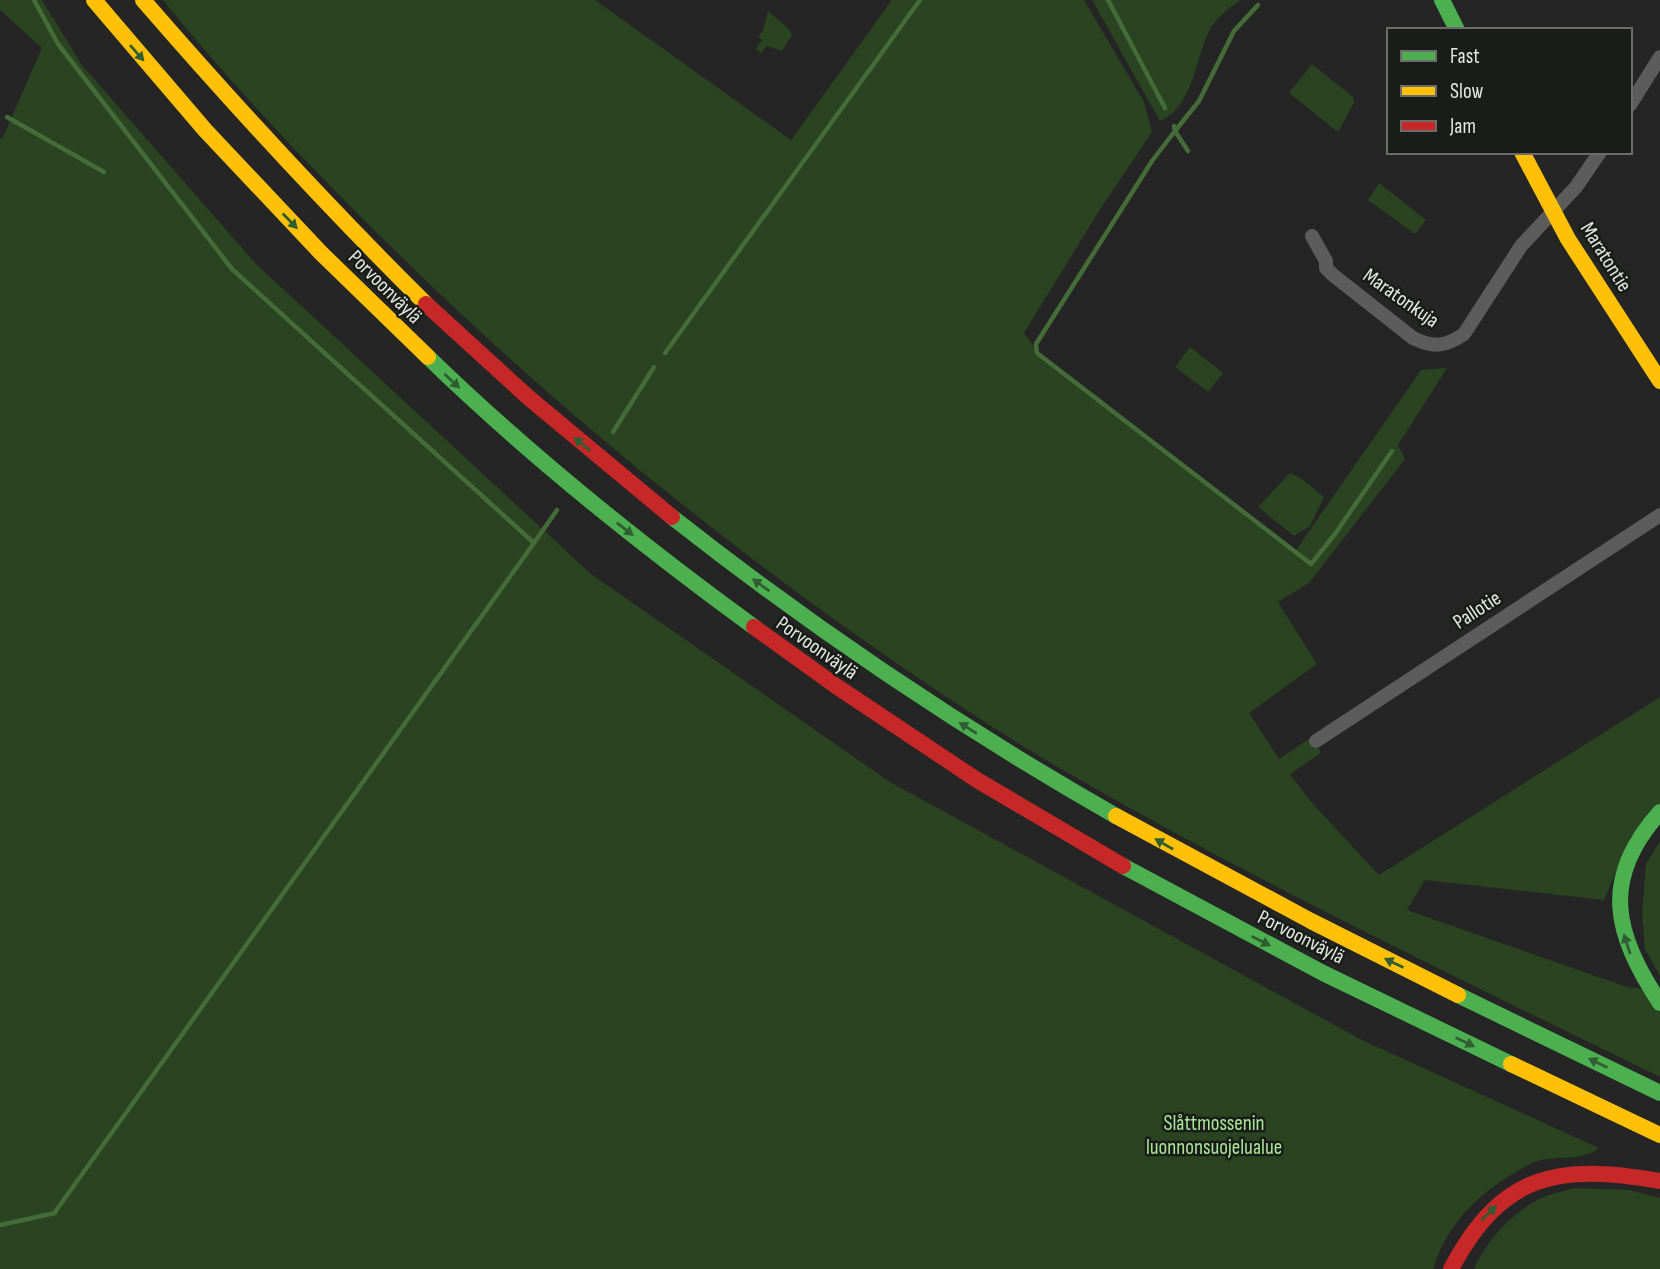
<svg xmlns="http://www.w3.org/2000/svg" width="1660" height="1269" font-family="'Sofia Sans Condensed',sans-serif">
  <rect width="100%" height="100%" fill="#242524"/>
  <g fill="#2a4321">
    <path d="M0,0H42L82,65L255,263L591,574L890,782L1362,1040L1599,1148C1583,1161 1561,1156 1541,1160C1532,1162 1521,1169 1512,1174C1473,1199 1448,1224 1433,1269H0V138L2,139L42,48L0,10Z"/>
    <path d="M163,0H595L791,140L892,0H1084L1144,102L1152,132L1099,211L1024,333L1041,356L1296,550L1421,370L1447,368L1398,445L1405,459L1309,583L1278,602L1317,664L1249,713L1279,759L1312,737L1321,753L1290,774L1312,803L1379,875L1660,697V805L1631,837L1604,900L1425,880L1407,910L1627,987L1642,989L1660,1012V1077C1458,978 1256,882 1061,769C983,723 908,672 835,620C703,525 578,423 459,312C355,214 253,111 163,0Z"/>
    <path d="M1092,0H1240C1228,9 1216,18 1209,31C1195,60 1193,107 1160,121Z"/>
    <path d="M768,11L789,29L792,35L782,51L767,46L761,53L756,49L762,40L758,37L763,30Z"/>
    <path d="M1312,64L1353,97L1354,103L1338,132L1289,93Z"/>
    <path d="M1379,183L1426,220L1415,234L1368,200Z"/>
    <path d="M1190,347L1223,373L1208,392L1175,367Z"/>
    <path d="M1290,473L1302,479L1324,497L1310,526L1294,536L1258,507Z"/>
    <path d="M1660,841V976L1645,949L1642,913L1646,864Z"/>
    <path d="M1574,1188L1630,1190L1660,1198V1269H1474C1487,1240 1509,1216 1537,1200C1548,1194 1562,1192 1574,1188Z"/>
  </g>
  <g fill="none" stroke-linecap="round" stroke-linejoin="round">
    <g stroke="#456c38" stroke-width="4.5">
      <path d="M34,0L58,44L232,269L534,543L557,510"/>
      <path d="M1108,0L1165,108"/>
      <path d="M7,117L104,172"/>
      <path d="M1174,126L1175,131L1152,161L1036,344L1037,353L1311,564L1335,534L1392,451"/>
      <path d="M1188,151L1175,131L1199,101L1234,31L1258,5"/>
      <path d="M665,353L920,0"/>
      <path d="M613,432L654,367"/>
      <path d="M55,1212L534,543"/>
      <path d="M0,1225L55,1213"/>
    </g>
    <g stroke="#5b5c5b" stroke-width="14">
      <path d="M1630,105L1660,57"/>
      <path d="M1312,236L1326,261V268L1333,275L1413,338C1433,348 1445,347 1464,334L1521,246L1576,187L1600,152"/>
      <path d="M1316,741L1660,515"/>
    </g>
    <g stroke="#4caf50" stroke-width="16">
      <path d="M1442,0L1457,30"/>
      <path d="M428,357C529,455 640,544 754,627"/>
      <path d="M672,517C813,628 960,727 1116,816"/>
      <path d="M1660,812C1600,879 1614,933 1660,1003"/>
      <path d="M1123,866L1323,973L1511,1064"/>
      <path d="M1458,995L1660,1093"/>
    </g>
    <g stroke="#ffc107" stroke-width="16">
      <path d="M94,0L205,130L321,253L428,357"/>
      <path d="M143,0C234,105 327,206 426,304"/>
      <path d="M1522,152L1568,239L1660,381"/>
      <path d="M1116,816L1311,921L1458,995"/>
      <path d="M1511,1064L1660,1135"/>
    </g>
    <g stroke="#c62828" stroke-width="16">
      <path d="M426,304L529,398L672,517"/>
      <path d="M754,627L836,686L977,780L1123,866"/>
      <path d="M1451,1269C1502,1173 1558,1163 1660,1181"/>
    </g>
  </g>
  <defs><path id="oneway-solid" d="M-6-.8H1V-3.2L6.5 0L1 3.2V.8H-6Z" transform="scale(1.75)"/></defs>
  <g fill="#305e32">
    <use href="#oneway-solid" transform="translate(137 53) rotate(49)"/>
    <use href="#oneway-solid" transform="translate(290 221) rotate(46)"/>
    <use href="#oneway-solid" transform="translate(452 381) rotate(43)"/>
    <use href="#oneway-solid" transform="translate(582 444) rotate(-141)"/>
    <use href="#oneway-solid" transform="translate(625 529) rotate(38)"/>
    <use href="#oneway-solid" transform="translate(761 585) rotate(-144)"/>
    <use href="#oneway-solid" transform="translate(968 728) rotate(-148)"/>
    <use href="#oneway-solid" transform="translate(1164 844) rotate(-150)"/>
    <use href="#oneway-solid" transform="translate(1261 941) rotate(27)"/>
    <use href="#oneway-solid" transform="translate(1627 944) rotate(-108)"/>
    <use href="#oneway-solid" transform="translate(1394 963) rotate(-154)"/>
    <use href="#oneway-solid" transform="translate(1465 1042) rotate(26)"/>
    <use href="#oneway-solid" transform="translate(1598 1063) rotate(-154)"/>
    <use href="#oneway-solid" transform="translate(1489 1213) rotate(-44)"/>
  </g>
  <g text-anchor="middle" dominant-baseline="central" stroke-width="5" stroke-linejoin="round" paint-order="stroke">
    <g font-size="21" fill="#e6e7e5" stroke="#1a1c19">
      <text transform="translate(1606 257) rotate(58)">Maratontie</text>
      <text transform="translate(385 287) rotate(45)">Porvoonväylä</text>
      <text transform="translate(1401 298) rotate(35)">Maratonkuja</text>
      <text transform="translate(1477 610) rotate(-33)">Pallotie</text>
      <text transform="translate(817 648) rotate(35)">Porvoonväylä</text>
      <text transform="translate(1301 937) rotate(27)">Porvoonväylä</text>
    </g>
    <g font-size="21" fill="#a8e895" stroke="#1a1c19">
      <text x="1214" y="1123">Slåttmossenin<tspan x="1214" dy="24">luonnonsuojelualue</tspan></text>
    </g>
  </g>
  <rect x="1387" y="28" width="245" height="126" fill="#1a1c19" stroke="#6c6d6b" stroke-width="2"/>
  <rect x="1401" y="51" width="35" height="10" fill="#4caf50" stroke="#6c6d6b" stroke-width="2"/>
  <text x="1450" y="63" font-size="21" fill="#e6e7e5">Fast</text>
  <rect x="1401" y="86" width="35" height="10" fill="#ffc107" stroke="#6c6d6b" stroke-width="2"/>
  <text x="1450" y="98" font-size="21" fill="#e6e7e5">Slow</text>
  <rect x="1401" y="121" width="35" height="10" fill="#c62828" stroke="#6c6d6b" stroke-width="2"/>
  <text x="1450" y="133" font-size="21" fill="#e6e7e5">Jam</text>
</svg>
